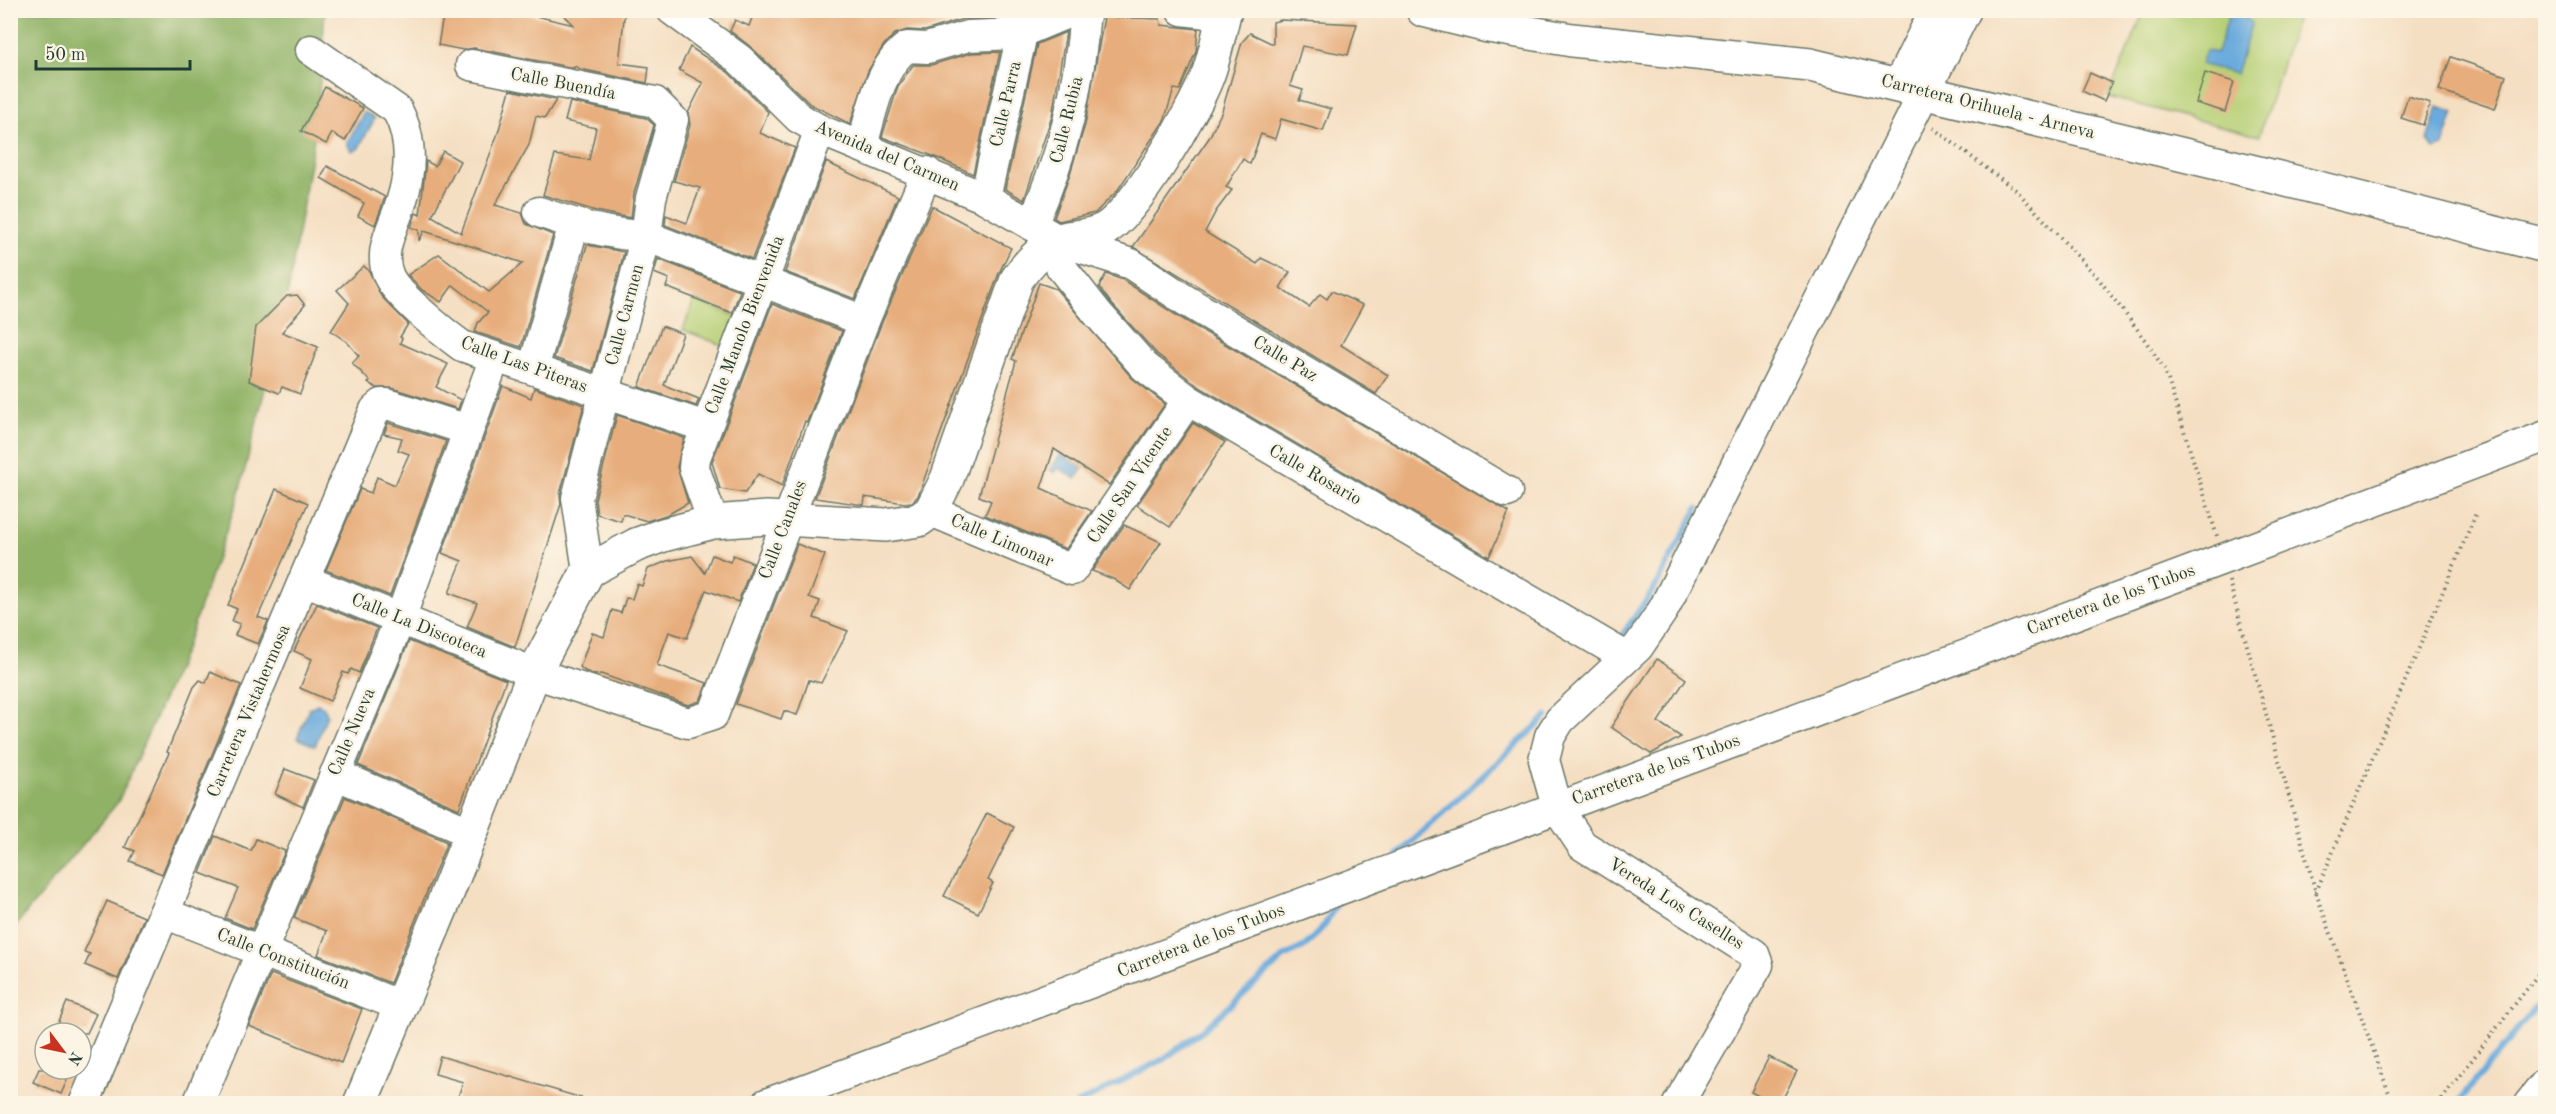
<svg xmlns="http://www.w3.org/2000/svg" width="2556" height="1114" font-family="'Old Standard TT',serif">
  <rect width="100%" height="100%" fill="#fcf5e5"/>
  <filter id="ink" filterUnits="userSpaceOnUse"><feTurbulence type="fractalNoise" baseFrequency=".0167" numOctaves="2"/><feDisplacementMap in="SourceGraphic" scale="12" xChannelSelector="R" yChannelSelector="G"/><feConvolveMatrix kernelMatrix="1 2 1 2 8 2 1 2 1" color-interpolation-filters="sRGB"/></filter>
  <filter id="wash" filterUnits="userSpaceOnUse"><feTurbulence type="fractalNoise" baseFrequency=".008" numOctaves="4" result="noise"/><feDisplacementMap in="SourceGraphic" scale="24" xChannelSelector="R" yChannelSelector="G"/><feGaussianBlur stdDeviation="1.35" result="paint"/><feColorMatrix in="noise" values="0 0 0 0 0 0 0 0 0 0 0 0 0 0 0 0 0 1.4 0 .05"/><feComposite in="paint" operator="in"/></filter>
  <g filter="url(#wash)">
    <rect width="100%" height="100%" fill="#f5dfc3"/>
    <g fill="#b6cf75" stroke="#6a8654" stroke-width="1.5">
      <path d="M2144,11H2299L2259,136L2108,97Z"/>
      <path d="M694,300L739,317L727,347L683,330Z"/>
    </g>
    <path fill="#90b266" stroke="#58784d" stroke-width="1.5" d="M11,11H325L317,121L286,305L238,497L185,650L118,802L12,930L11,936Z"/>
    <g fill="#6aaadd" stroke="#447488" stroke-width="1.5">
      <path d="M2237,11H2249L2246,20L2252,22L2236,74L2201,64L2206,50L2217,53L2229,15L2235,17Z"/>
      <path d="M2438,107L2454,113L2443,146L2434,149L2427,140Z"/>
      <path d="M364,112L375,118L358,149L351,151L347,143Z"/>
      <path d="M1061,454L1083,468L1076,479L1059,468L1055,473L1050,470Z"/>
      <path d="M317,704L324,707L327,715L315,746L297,738L309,709Z"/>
    </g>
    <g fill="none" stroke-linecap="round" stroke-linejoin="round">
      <g stroke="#6aaadd" stroke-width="6">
        <path d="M1617,643L1654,589L1698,508"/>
        <path d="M1398,855L1547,716"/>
        <path d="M1077,1104L1164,1059L1204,1029L1284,957L1305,946L1324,926L1337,903"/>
        <path d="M2457,1104L2546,994"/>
      </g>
    </g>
    <g id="blocks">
      <g fill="#e7ad7c">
        <path d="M444,10H510L574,25L559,10H625L619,63L649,67L647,83L580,69L575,66L574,68L474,48L463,50L438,45Z"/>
        <path d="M755,10H998V18L963,19L925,31L907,30L895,34L884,45L868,71L850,124L810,104L751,47L730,31L735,20L749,26Z"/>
        <path d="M1104,17L1160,19L1161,25L1198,29L1196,51L1180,90L1174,89L1164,121L1117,191L1095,213L1059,221L1054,218L1069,177L1085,125Z"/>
        <path d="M1281,20L1357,24L1348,55L1302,46L1290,86L1303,90L1299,100L1331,109L1323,131L1281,119L1275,139L1261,134L1250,164L1243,159L1226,187L1232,190L1216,211L1205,232L1257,264L1261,258L1290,272L1280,288L1309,307L1320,294L1327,299L1332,291L1363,305L1341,345L1388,375L1376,394L1133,247L1209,138L1222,111L1242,42L1250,33L1273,44V22Z"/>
        <path d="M1066,32L1052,116L1024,200L1005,189L1037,44Z"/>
        <path d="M690,47L728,72L768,112L760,133L795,148L752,259L665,225L666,215L687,223L700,188L674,181L690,125L688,113L703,83L679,70Z"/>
        <path d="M1000,52L973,174L933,156L882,137L898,86L913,65H931L971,53Z"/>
        <path d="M2451,57L2506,76L2495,109L2439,90Z"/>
        <path d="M2090,73L2112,83L2104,101L2082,91Z"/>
        <path d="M2205,73L2234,82L2225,112L2196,103Z"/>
        <path d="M325,87L363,108L345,141L332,133L326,144L301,131Z"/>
        <path d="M510,90L556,100L545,118L536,116L529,145L495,205L522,213L526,224L553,235L521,347L475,332L478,323L488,312L453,285L441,302L422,290L408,275L439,254L489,292L523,263L424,231L419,241V230L411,227L416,213L420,215L426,161L435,166L443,151L460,161L432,216L461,233L498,133Z"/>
        <path d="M2408,96L2430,103L2423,125L2401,118Z"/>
        <path d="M570,102L646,118L654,125L634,193L631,218L596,211L543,195L555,155L589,160L596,128L565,121Z"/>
        <path d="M826,162L898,196L855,299L785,272Z"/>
        <path d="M327,166L385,197L375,225L358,216L364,203L321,178Z"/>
        <path d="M932,206L1011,248L999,273L918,496L912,502L905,503L865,497L864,505L815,498L880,327Z"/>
        <path d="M587,245L624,252L593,371L554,358Z"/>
        <path d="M658,259L740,291L732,313L666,287L669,279L654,273Z"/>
        <path d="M364,266L369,271L381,296L408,324L400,337L402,338L400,343L448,364L436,387L461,400L458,409L392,388H377L368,383L370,381L352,363L359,356L347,342L331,331L349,303L337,290Z"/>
        <path d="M1106,274L1123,280L1176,315L1509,512L1489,557L1198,386L1157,354L1111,303L1099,287Z"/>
        <path d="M1039,283L1056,289L1132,378L1165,404L1109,485L1054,449L1041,488L1092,511L1066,549L985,515L991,501L979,496L1016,361L1012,359Z"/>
        <path d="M297,295L305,305L282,332L318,347L300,394L282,387L279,393L249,381L256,327L287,296Z"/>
        <path d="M772,304L842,331L807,422L805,421L782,486L758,474L745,493L720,489L712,462Z"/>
        <path d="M662,326L683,334L664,385L699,399L696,406L639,387Z"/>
        <path d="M503,386L531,398L534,388L584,405L560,494L561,504L515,647L467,627L477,603L449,593L462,561L442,553Z"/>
        <path d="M617,415L684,438L677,467L688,503L669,514L647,521L623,514L621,521L597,514L595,499Z"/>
        <path d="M388,423L446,441L390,596L326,570L360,489L371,493L377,477L395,485L409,454L398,450L402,438L384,434Z"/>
        <path d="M1193,423L1225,442L1170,527L1137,505Z"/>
        <path d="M276,489L308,503L258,617L268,621L258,644L235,635L240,624L232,621L237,609L228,605Z"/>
        <path d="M1124,525L1161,542L1130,590L1113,579L1092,571Z"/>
        <path d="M797,544L825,555L809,597L820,601L814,618L848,631L821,683L809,680L797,715L784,711L781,719L736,704Z"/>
        <path d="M712,555L730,562L733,555L753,563L738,602L706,590L687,638L669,632L657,665L707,683L700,701L688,705L601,674L595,675L585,671L580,667L592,633L604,637L612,610L621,613L626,598L632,599L637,584L642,586L648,569L667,561L692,556L705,573Z"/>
        <path d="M317,604L377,628L359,673L351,669L348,674L343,672L330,701L300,688L312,659L294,651Z"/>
        <path d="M409,641L506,680L459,809L358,765Z"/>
        <path d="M1657,659L1686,679L1658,722L1681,737L1651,754L1611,727Z"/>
        <path d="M210,672L241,685L162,874L130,861L135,851L125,847L169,753L167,752L194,687L200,680L206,683Z"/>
        <path d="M285,769L314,780L303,807L275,794Z"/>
        <path d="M345,797L447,842L390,983L318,955L327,931L294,918Z"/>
        <path d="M987,813L1014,827L988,880L993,883L978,913L944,896Z"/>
        <path d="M215,836L251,851L256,839L285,851L252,929L225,918L238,888L200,873Z"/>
        <path d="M107,901L144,917L118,979L85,965L90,954L84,952Z"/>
        <path d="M271,974L362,1009L341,1063L249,1026Z"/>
        <path d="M67,1002L96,1014L87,1033H54Z"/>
        <path d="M440,1056L585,1099L584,1104H467L457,1100L463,1082L435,1074Z"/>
        <path d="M1769,1057L1797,1071L1780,1104H1774L1751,1092Z"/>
        <path d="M39,1069H72L61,1094L33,1082Z"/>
      </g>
    </g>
  </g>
  <g filter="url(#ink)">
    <use href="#blocks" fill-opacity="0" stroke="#6a7666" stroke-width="1.5"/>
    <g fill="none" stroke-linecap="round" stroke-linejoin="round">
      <g stroke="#6a7666" stroke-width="33">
        <g id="minor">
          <path d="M672,10L739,59L799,118L820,130L985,198L1058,240L1131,264L1185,300L1507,492"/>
          <path d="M1182,10L1224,15"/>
          <path d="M311,50L397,110C413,139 411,172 401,203C394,227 377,251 389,277C398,296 444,333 462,346L706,427"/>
          <path d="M471,65L655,102L673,120L651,198L646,236L577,498L588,571"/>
          <path d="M1898,85L1935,10"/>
          <path d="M862,146C871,115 879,67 907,47L927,48L968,36L1017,34L1065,14L1088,10"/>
          <path d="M985,198L1020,43L1017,34L1015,10"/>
          <path d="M539,212C574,224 608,235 646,236L864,321"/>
          <path d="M1032,225C1064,152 1079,91 1085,11"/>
          <path d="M1058,240L1061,267L1098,314L1145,367L1188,400L1626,657"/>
          <path d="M533,369L574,224"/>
          <path d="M931,511L1072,570L1188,400"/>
          <path d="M713,522L694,468L695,458L820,130"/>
          <path d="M304,580L534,673L688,723L713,715L864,321L927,172"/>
          <path d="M335,774L471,833"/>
          <path d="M164,913L401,1006"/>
          <path d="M84,1104L375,410L382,404H387L468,430"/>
          <path d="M198,1104L400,619L495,357"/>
          <path d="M766,1104L2223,559L2546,436"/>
          <path d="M1678,1104L1758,965L1754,954L1582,845L1557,807L1544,760L1550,736L1560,720L1638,647L1663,610L1966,10"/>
          <path d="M2529,1104L2546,1083"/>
        </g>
      </g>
      <g stroke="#6a7666" stroke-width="36">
        <g id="major">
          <path d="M1423,10L1488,26L1572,40L1810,65L2271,176L2546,246"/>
          <path d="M360,1104L443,904L534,673L588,571L636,545L663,535L713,522L767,518L886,525L919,520L931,511L947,479L1017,279C1027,265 1041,249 1057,241C1068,235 1088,239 1105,229C1135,212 1194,111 1207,77C1215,57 1219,32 1225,10"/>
        </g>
      </g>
      <g stroke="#6a7666" stroke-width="4" stroke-dasharray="1.5 4.5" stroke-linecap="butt">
        <path d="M1933,128L2017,191L2098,278L2140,333L2165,370L2217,536"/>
        <path d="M2229,581L2316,893L2393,1104"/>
        <path d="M2316,892L2477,511"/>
        <path d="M2438,1104L2546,964"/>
      </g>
      <use href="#minor" stroke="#fff" stroke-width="30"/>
      <use href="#major" stroke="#fff" stroke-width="33"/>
    </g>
  </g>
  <g text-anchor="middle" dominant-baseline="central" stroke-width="5" stroke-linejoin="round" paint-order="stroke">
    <g font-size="18" fill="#1f3d34" stroke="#fcf5e5">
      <text transform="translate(563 84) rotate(11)">Calle Buendía</text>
      <text transform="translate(1006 104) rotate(-77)">Calle Parra</text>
      <text transform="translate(1988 107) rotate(14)">Carretera Orihuela - Arneva</text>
      <text transform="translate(1067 120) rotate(-76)">Calle Rubia</text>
      <text transform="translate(887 156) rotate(23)">Avenida del Carmen</text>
      <text transform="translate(625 315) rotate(-75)">Calle Carmen</text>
      <text transform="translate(745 325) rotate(-69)">Calle Manolo Bienvenida</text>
      <text transform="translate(1285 359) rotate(31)">Calle Paz</text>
      <text transform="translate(524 365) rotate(20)">Calle Las Piteras</text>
      <text transform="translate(1315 475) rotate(30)">Calle Rosario</text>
      <text transform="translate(1130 485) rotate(-56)">Calle San Vicente</text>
      <text transform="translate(783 530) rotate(-69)">Calle Canales</text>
      <text transform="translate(1002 541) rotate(23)">Calle Limonar</text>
      <text transform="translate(2111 600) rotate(-20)">Carretera de los Tubos</text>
      <text transform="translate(419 626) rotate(22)">Calle La Discoteca</text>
      <text transform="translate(249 711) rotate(-67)">Carretera Vistahermosa</text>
      <text transform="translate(352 732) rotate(-67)">Calle Nueva</text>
      <text transform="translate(1656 770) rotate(-20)">Carretera de los Tubos</text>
      <text transform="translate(1676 904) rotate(32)">Vereda Los Caselles</text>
      <text transform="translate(1201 941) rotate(-21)">Carretera de los Tubos</text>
      <text transform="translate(283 959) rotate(21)">Calle Constitución</text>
    </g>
  </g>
  <rect width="2556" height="1114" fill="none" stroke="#fcf5e5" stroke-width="36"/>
  <g transform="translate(63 1051) rotate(122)"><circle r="28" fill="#fcf5e5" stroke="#a4ab9e" stroke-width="1.5"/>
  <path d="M0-4.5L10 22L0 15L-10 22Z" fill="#c8321e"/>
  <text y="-9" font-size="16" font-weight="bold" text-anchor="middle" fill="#1f3d34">N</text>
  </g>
  <path d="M36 60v9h154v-9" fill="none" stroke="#1f3d34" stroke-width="3"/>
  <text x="45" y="60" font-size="18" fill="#1f3d34" stroke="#fcf5e5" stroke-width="4.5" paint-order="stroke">50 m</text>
</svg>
